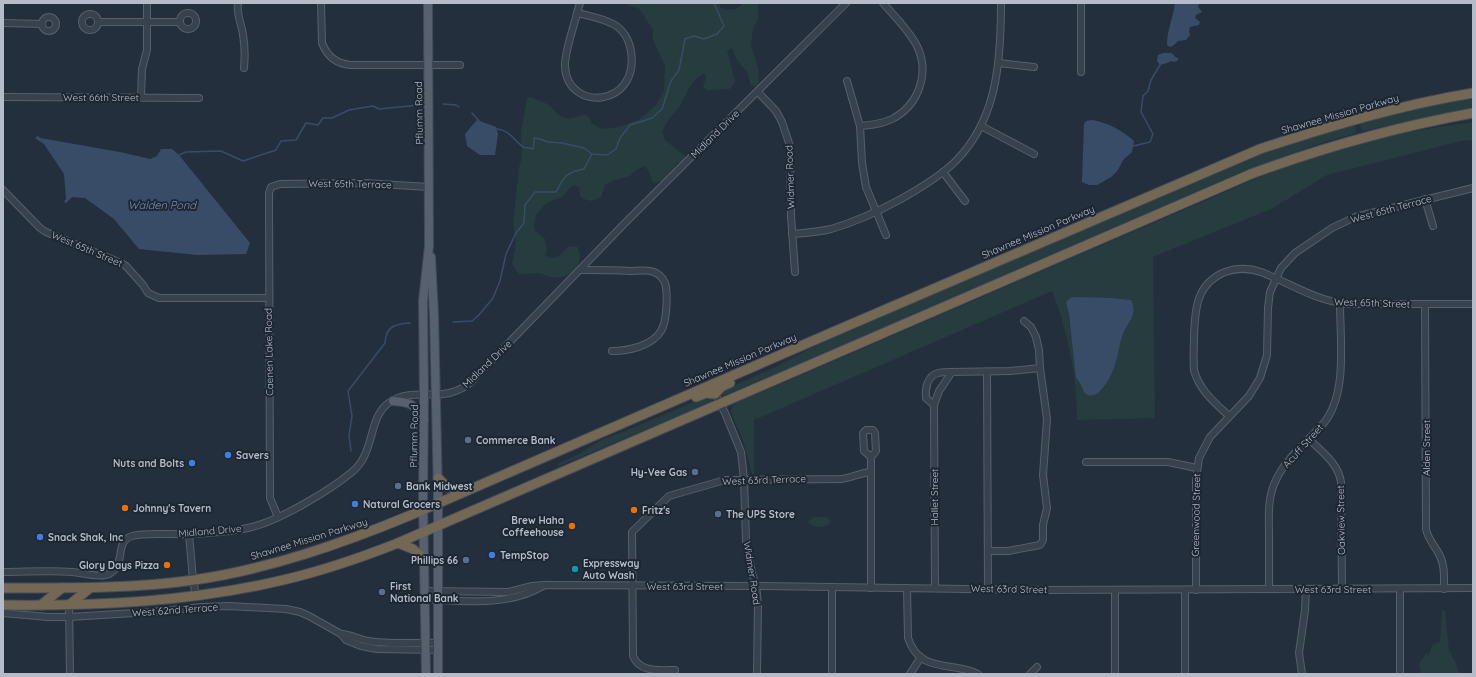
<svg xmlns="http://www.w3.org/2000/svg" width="1476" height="677" font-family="Quicksand,sans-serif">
  <rect width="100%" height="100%" fill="#242f3e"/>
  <g fill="#263c3f" fill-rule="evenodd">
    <path d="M624,3H719L721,8C729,11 739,10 743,3H758V19L753,29L751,44L758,68L759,82L757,86H753L750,84C750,81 749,77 748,74C743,65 735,61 733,50L730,48L727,51L735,82L730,89L707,90L703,87L706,78L705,74L703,73L693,82L688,90L680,106L668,120L662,132L665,140L686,157L682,162L677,163C673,171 663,183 654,183C650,177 650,170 644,166L636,170L630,176L612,181L605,185L601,197C593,202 587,202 580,196L579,187L574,185L571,187L562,197L546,203L536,215L534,226L535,231L545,239L547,251L545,255C556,263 562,253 569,246L578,247L580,257L577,269C568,276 558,280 547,276C544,275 542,273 538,273C531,273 526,275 519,274L512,264L516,243L513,224L519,168L522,157L521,132L527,98L531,97C537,101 539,100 545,103C553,106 556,116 565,118C572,120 579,114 587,115L590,119L591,123L602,129L619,127L640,119L656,105L664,91L665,66L653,39V30L641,11L638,8L631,6Z"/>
    <path d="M1473,98V109L1399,123L1363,131L1360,128L1361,122L1396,113Z"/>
    <path d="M1473,122V140L1461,141L1327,175L1273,208L1153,257L1155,418L1077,420C1077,376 1068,331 1052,291L754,420V476L752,474L743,440L732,415L731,410L734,404L1267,174C1309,159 1351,145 1395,135C1421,129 1447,126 1473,122ZM1084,298H1112L1131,300L1130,320L1121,338L1118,354L1104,388L1098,393L1092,395L1086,394L1083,390L1081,382L1076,378C1076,360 1072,344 1070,327C1069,318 1068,310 1066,302Z"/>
    <path d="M1352,124L1356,127V132L1353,134L1324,142L1251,168L723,396V392L726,389L776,367L822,342L1247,159L1284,145Z"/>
    <path d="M709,398L712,399V402L559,466L558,464L579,454L603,439L623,432L701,399Z"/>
    <path d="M813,517H827L830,520V523C824,529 813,528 808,522Z"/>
    <path d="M1442,611H1445L1449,650L1457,666L1459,674H1421L1419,664L1427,652L1428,656L1433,644L1440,642Z"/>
  </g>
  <g fill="#394c67">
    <path d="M1175,3H1209L1199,4L1198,7L1202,12L1196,15L1195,18L1200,22L1199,25L1190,27L1189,31L1190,35L1186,40L1178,41L1174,45L1170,47L1167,45C1167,30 1173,18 1175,3Z"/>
    <path d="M1163,53H1171L1174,55L1175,57L1178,58V60L1175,62L1171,61L1167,63L1160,65L1157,61L1158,55Z"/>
    <path d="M477,120L496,127L498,134L495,155H480L467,146L465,134Z"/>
    <path d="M1093,120C1110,124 1120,129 1134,141L1132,152L1123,160L1118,170L1111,177L1097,185H1089L1082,182L1084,124L1086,121Z"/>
    <path d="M38,136L40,138L120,152L150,159L157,156L161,149H172L179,155L250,243L246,254L197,255L139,249L114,219L85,198L72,197L66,203L64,202L66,199L64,174L44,144L35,138Z"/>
    <path d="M1072,297L1112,298L1131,300C1139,316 1126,323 1122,337C1119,345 1119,353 1116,361C1114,371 1100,403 1086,394C1082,391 1082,383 1076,378L1069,315L1066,302Z"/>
  </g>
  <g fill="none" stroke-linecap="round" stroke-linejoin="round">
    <g stroke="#394c67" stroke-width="1.5">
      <path d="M443,104L456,105L459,107"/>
      <path d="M472,113L479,121"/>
      <path d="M497,129C508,129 515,141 523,147C526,148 530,148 533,149L534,144V138L540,139L548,142L562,143L584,148L592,154L607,155L616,149L620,138L630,125L652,118L662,109L671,81L679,70L685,39L694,36L704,39L717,34L724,26L714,3"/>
      <path d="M1133,146L1150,142L1153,134L1141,112L1143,96L1148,91L1151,80L1160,65"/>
      <path d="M179,155L186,152L221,151L243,161L276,150L281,141L296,140L306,123L318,125L323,118H332L349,110L373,106L379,109L419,105"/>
      <path d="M453,322L472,321L479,315L493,298L500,281L506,254L516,233L524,223L525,205L535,192H556C564,177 566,172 584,169L592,154"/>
      <path d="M351,451L349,435L352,416L348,391L385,343C386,326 395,324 410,323"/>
    </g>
    <g stroke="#565f6c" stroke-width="8">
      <g id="minor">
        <path d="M238,3C236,14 242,25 243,35C245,46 245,57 244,68"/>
        <path d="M321,3L322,43C327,56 337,64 351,65H460"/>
        <path d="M1081,3V72"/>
        <circle cx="188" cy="21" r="8"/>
        <path d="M577,13C589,16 602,18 613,24C623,29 629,40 631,51C640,107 568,113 565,67C564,53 574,27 577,13Z"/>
        <path d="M577,13L580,3"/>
        <circle cx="90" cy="22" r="8"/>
        <circle cx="49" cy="24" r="7"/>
        <path d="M98,22H179"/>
        <path d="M3,23L42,24"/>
        <path d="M999,63L1034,67"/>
        <path d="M847,81L860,126L862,163L866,187L886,235"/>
        <path d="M758,92L776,111L782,122L790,146L791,216L795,272"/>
        <path d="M3,97L199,98"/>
        <path d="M141,97L142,69L147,50V3"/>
        <path d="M860,126C871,125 882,124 892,119C919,105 930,73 917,46C909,30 894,16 883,3"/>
        <path d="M981,126L1034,154"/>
        <path d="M943,172L965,201"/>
        <path d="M3,190L40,228L46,232L121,263L126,266L143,285L148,293L159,298H269"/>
        <path d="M1425,199L1433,226"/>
        <path d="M792,234C805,233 819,232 831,229C855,222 879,211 901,199C917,190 932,181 947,169C997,127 1001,64 1001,3"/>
        <path d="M581,270C597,270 613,270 630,271C637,271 647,269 654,272C659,274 663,278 665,283C668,293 667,322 661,331C652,346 628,351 612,351"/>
        <path d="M1425,304L1426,529C1428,539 1434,545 1439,554C1445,565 1444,577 1444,589"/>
        <path d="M987,372L988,589"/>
        <path d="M715,394L725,413L741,452L744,479L746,541L752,573L756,586L758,604L757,674"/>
        <path d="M934,405L926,398C925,389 927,376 938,373C942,372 947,372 952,372"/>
        <path d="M1229,416C1215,403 1199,390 1194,370C1193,359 1194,347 1194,336C1195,309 1196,284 1225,272C1236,268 1249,268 1261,272C1292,284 1315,301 1349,304H1473"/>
        <path d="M1309,439C1322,452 1338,463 1341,482L1342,588"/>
        <path d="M871,457L864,451L863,433L866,430H873L875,433L876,451L871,457V588"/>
        <path d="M1086,462H1168L1197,468"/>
        <path d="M278,517L270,498L269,193L271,187L280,184L364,183L429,187"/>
        <path d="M189,534L193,580L196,596"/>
        <path d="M988,551H1008L1040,545L1043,540V525L1047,508L1043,475L1047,419L1040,368L1039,350L1036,337L1031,327L1024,321"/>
        <path d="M3,572C26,572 50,570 72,572C83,573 94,577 105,575C108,575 111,573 113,571C125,562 115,541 132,536C146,532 173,535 189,534C209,533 232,532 252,527C280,520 329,491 352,472C376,453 367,417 390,402C406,391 424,396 443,394C453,393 462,389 470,383L624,224L846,3"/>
        <path d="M832,587V674"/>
        <path d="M907,588L908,638C920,674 951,661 978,674"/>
        <path d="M935,588L934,405L939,391L952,372L1010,371L1040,368"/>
        <path d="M1269,589C1269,571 1269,554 1269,537C1269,517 1267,498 1276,480C1286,458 1307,442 1323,424C1348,395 1340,340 1340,303"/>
        <path d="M1400,589V674"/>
        <path d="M1115,590V674"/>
        <path d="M1185,590V674"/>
        <path d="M1196,590V480L1199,458L1210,437L1249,396L1260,378L1267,355L1268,308L1270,292L1281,268L1295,253L1332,228L1355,217L1473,188"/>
        <path d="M424,591L508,592L532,586L545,585L756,586L1045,590L1473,588"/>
        <path d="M424,599C465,601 507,607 543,586"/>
        <path d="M69,605L70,674"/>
        <path d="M3,613L48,617H69L151,612L202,607L228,606L286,609L300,612L309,616L341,634L346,640L361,646L377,649L438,650"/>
        <path d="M341,634C351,634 359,640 369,641C391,645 416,642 439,643"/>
        <path d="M675,670C659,670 640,673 633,656L632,532L669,496L725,480L841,479C852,478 858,473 871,472"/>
        <path d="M910,674L921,657"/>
        <path d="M1030,674L1037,667"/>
        <path d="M1302,674L1299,653L1305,610L1306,589"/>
      </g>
    </g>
    <g stroke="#414a57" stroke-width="10">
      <g id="major">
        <path d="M431,257L434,315L438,495V674"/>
        <path d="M393,401C410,402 414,404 424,419"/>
        <path d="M426,674L423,501L424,395L423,301L429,246L428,3"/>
      </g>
    </g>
    <g stroke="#434c59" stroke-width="11">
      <g id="highway">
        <path d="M696,397L706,393L715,394L721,387L730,383"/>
        <path d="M438,478L447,487L465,491"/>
        <path d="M398,543L413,549L423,558"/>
        <path d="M3,588C67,588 131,589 194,580C269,569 341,544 411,515L847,326L1260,149C1330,126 1400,105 1473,93"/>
        <path d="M3,605C97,606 191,602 283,580C322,571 360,558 398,543L1251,174C1324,147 1396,127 1473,113"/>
        <path d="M41,605L62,588"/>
        <path d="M69,605L90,588"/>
      </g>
    </g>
    <use href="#minor" stroke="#38414e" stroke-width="6"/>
    <use href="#major" stroke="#56606e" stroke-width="8"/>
    <use href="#highway" stroke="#746855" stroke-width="9"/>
  </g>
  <g fill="#5c6f8a" stroke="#1d2633" stroke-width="1.5">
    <circle cx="468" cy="440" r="4"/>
    <circle cx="695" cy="472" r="4"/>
    <circle cx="398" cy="486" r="4"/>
    <circle cx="718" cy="514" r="4"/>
    <circle cx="466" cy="560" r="4"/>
    <circle cx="382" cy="592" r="4"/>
  </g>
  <g fill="#3f7fe0" stroke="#1d2633" stroke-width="1.5">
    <circle cx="228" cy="455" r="4"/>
    <circle cx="192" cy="463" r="4"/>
    <circle cx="355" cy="504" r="4"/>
    <circle cx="40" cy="537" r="4"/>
    <circle cx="492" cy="555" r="4"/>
  </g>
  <g fill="#e8710a" stroke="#1d2633" stroke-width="1.5">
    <circle cx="125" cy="508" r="4"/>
    <circle cx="634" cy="510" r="4"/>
    <circle cx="572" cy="526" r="4"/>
    <circle cx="167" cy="565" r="4"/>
  </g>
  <circle fill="#0f9aa8" stroke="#1d2633" stroke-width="1.5" cx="575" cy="569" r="4"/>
  <g text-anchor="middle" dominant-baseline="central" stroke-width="4" stroke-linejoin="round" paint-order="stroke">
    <g font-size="10" fill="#b4bcc9" stroke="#1d2633">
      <text x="101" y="97">West 66th Street</text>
      <text transform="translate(419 113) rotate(-91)">Pflumm Road</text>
      <text transform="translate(1340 114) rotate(-16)">Shawnee Mission Parkway</text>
      <text transform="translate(715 134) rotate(-45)">Midland Drive</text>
      <text transform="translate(790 177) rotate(-92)">Widmer Road</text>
      <text transform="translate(350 184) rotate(1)">West 65th Terrace</text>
      <text transform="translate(1391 209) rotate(-15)">West 65th Terrace</text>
      <text transform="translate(1038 232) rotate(-23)">Shawnee Mission Parkway</text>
      <text transform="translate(87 249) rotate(23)">West 65th Street</text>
      <text transform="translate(1372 303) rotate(2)">West 65th Street</text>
      <text transform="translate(269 352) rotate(-91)">Caenen Lake Road</text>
      <text transform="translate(740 360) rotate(-23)">Shawnee Mission Parkway</text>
      <text transform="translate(487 364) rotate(-44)">Midland Drive</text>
      <text transform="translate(414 436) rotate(-89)">Pflumm Road</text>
      <text transform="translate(1303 446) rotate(-48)">Acuff Street</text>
      <text transform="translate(1426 448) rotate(-90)">Alden Street</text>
      <text transform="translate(764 480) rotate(-2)">West 63rd Terrace</text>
      <text transform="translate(934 497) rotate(-90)">Hallet Street</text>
      <text transform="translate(1196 515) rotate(-89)">Greenwood Street</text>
      <text transform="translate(1341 520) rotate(-91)">Oakview Street</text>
      <text transform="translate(210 531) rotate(-5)">Midland Drive</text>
      <text transform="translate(309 539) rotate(-17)">Shawnee Mission Parkway</text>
      <text transform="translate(752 573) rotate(81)">Widmer Road</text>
      <text x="685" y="586">West 63rd Street</text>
      <text transform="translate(1009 589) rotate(1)">West 63rd Street</text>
      <text x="1333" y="589">West 63rd Street</text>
      <text transform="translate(175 610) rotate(-4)">West 62nd Terrace</text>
    </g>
    <g font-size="10" font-weight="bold" fill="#b4bcc9" stroke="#1d2633" text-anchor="start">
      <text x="476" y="440">Commerce Bank</text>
      <text x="236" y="455">Savers</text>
      <text x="184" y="463" text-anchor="end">Nuts and Bolts</text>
      <text x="687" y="472" text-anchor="end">Hy-Vee Gas</text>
      <text x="406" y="486">Bank Midwest</text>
      <text x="363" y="504">Natural Grocers</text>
      <text x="133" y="508">Johnny's Tavern</text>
      <text x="642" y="510">Fritz's</text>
      <text x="726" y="514">The UPS Store</text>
      <text x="564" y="520" text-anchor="end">Brew Haha<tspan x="564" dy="12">Coffeehouse</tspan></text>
      <text x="48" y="537">Snack Shak, Inc</text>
      <text x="500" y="555">TempStop</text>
      <text x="458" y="560" text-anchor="end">Phillips 66</text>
      <text x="583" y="563">Expressway<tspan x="583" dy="12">Auto Wash</tspan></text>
      <text x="159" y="565" text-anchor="end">Glory Days Pizza</text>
      <text x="390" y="586">First<tspan x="390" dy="12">National Bank</tspan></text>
    </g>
    <g font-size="11" font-style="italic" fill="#7c92b1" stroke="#1d2633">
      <text x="162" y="205">Walden Pond</text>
    </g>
  </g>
  <rect width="1476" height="677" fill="none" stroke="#b4bcc9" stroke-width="8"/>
</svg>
